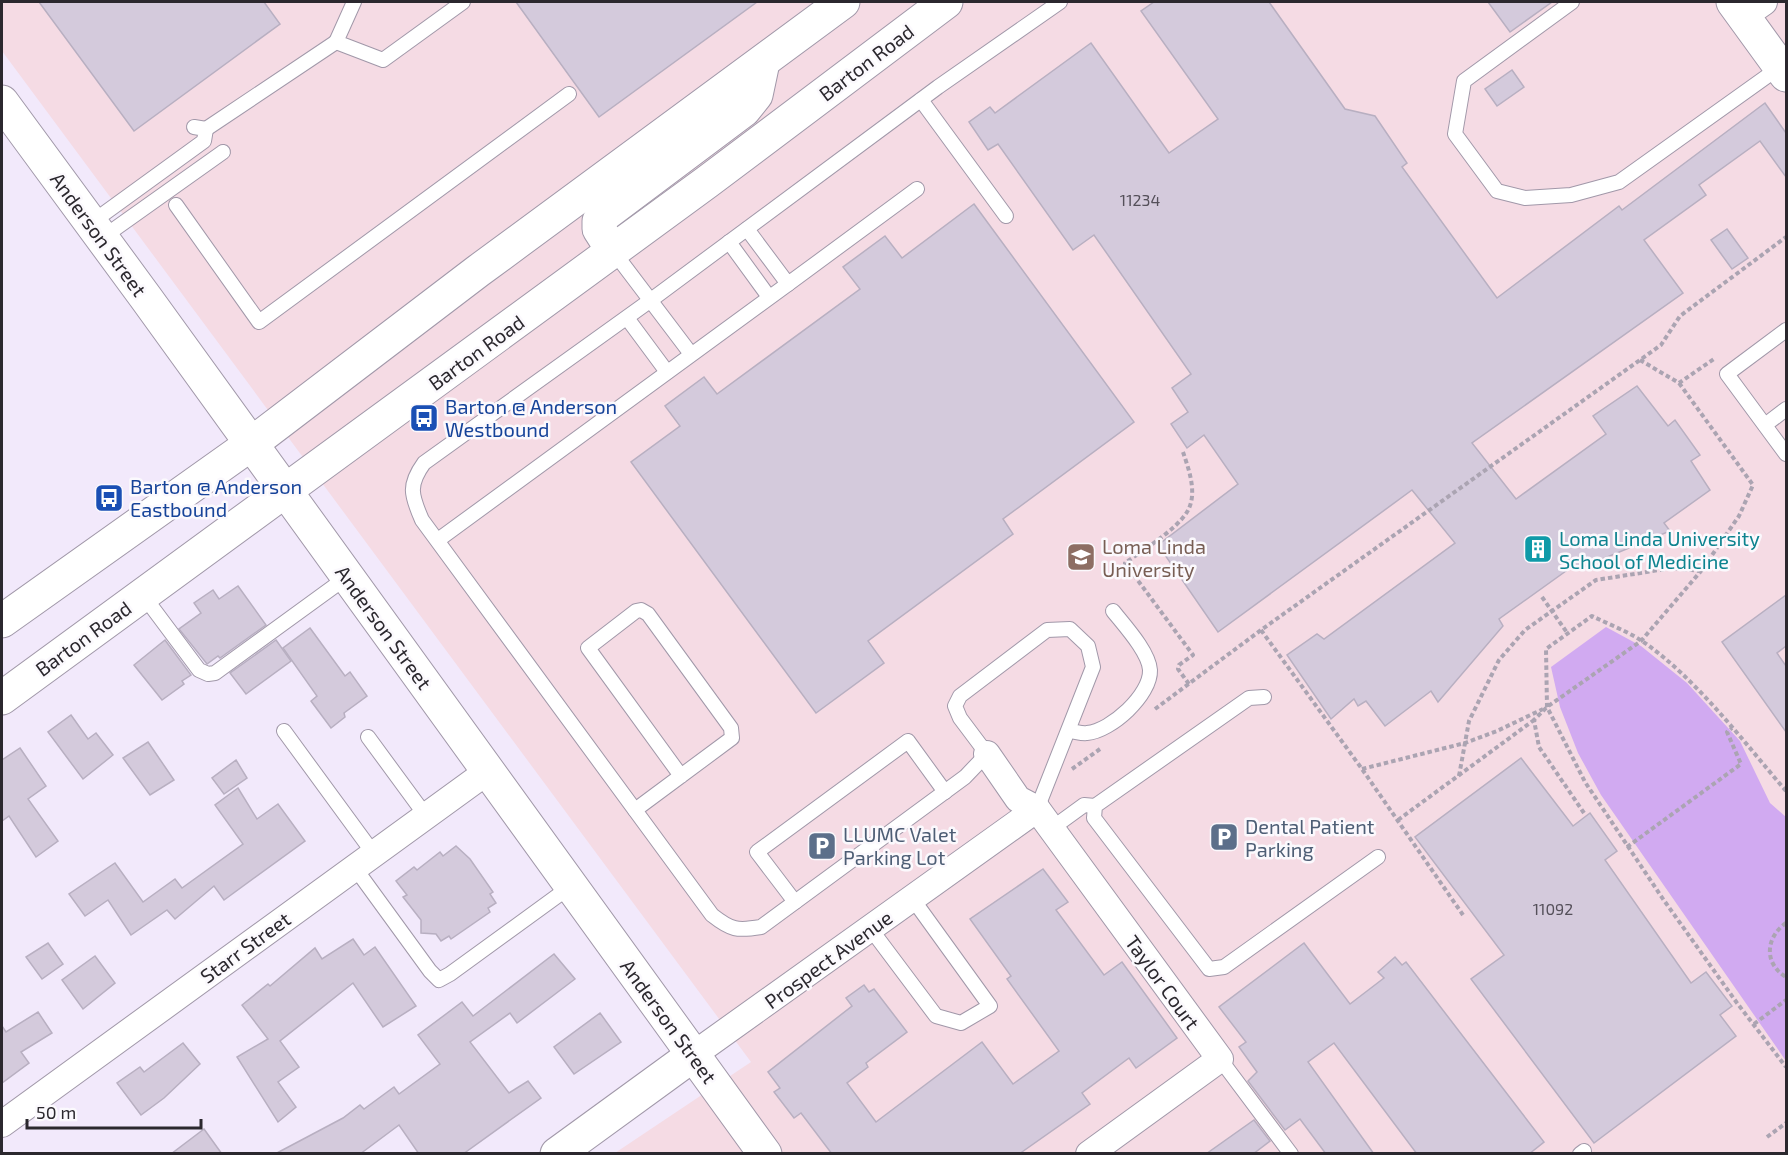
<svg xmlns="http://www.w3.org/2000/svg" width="1788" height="1155" font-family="'Exo 2',sans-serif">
  <rect width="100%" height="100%" fill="#f2e9fb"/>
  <path fill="#f5dbe4" d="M2,2H944L952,12L966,2H1786V1153H615L751,1062L2,51Z"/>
  <path fill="#d1aaf1" d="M1606,627L1641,646L1687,683L1740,741L1770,803L1786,817V1061L1601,795L1578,753L1560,707L1551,667Z"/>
  <g fill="#d4cadc" stroke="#b8afc1" stroke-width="1.5">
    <path d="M39,2H264L280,24L134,131Z"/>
    <path d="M516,2H757L599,117Z"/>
    <path d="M1154,2H1269L1345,109L1375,116L1407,163L1402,167L1497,298L1619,206L1622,210L1765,103L1786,133V177L1760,141L1699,185L1706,195L1644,240L1683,293L1472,443L1516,499L1606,434L1593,416L1637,386L1668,426L1675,420L1700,455L1691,461L1710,490L1664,523L1670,531L1576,570L1573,566L1499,619L1503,626L1438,702L1431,691L1385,726L1366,701L1358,706L1354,699L1331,719L1287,655L1317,634L1324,639L1455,543L1412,490L1218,632L1158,545L1238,484L1204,435L1187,448L1171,424L1188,412L1172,388L1191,374L1094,235L1073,250L998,144L988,150L969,122L990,107L995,113L1091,43L1169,153L1218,119L1141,11Z"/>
    <path d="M1488,2H1552L1510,32Z"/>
    <path d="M1512,70L1524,87L1497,106L1485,89Z"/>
    <path d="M974,204L1134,422L1003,519L1013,534L868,641L884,663L816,713L631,462L680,426L665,406L704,377L717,394L860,289L843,267L885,236L902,258Z"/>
    <path d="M1727,229L1748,258L1732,269L1711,240Z"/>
    <path d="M238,586L266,625L220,658L218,656L207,664L179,629L201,613L194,603L213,590L219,599Z"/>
    <path d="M1786,595V646L1777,653L1786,666V732L1722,642Z"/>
    <path d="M310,628L345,676L350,672L367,696L344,713L345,717L331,728L311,701L317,696L283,648Z"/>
    <path d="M165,640L191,675L182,681L184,684L162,700L134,665Z"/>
    <path d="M276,640L291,661L246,694L230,673Z"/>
    <path d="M71,715L88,739L96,733L113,755L83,779L48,732Z"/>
    <path d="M148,742L174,780L150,795L123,758Z"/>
    <path d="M20,748L46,786L28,799L58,841L36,857L9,816L2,821V760Z"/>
    <path d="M1521,758L1573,826L1590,813L1617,851L1605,860L1691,983L1706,972L1732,1006L1720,1015L1736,1036L1594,1143L1471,979L1504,955L1415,837Z"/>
    <path d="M236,760L247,778L224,794L212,778Z"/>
    <path d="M238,788L257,819L278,804L305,841L224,900L214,886L175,919L167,910L131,935L108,900L85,916L69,894L115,863L143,902L175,879L182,888L243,844L215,805Z"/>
    <path d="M456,846L470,859L493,892L490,894L496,903L488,908L490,912L451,939L449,936L441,941L436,934L421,933V920L403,897L407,895L396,881L414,867L417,870L440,852L443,856Z"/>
    <path d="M1043,869L1068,902L1056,910L1104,975L1122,962L1177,1038L1136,1068L1129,1058L1082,1093L1090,1104L1019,1154H832L801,1113L794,1118L774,1092L780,1088L768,1072L852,1006L846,998L864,985L869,992L874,989L907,1032L866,1063L868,1067L847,1083L876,1122L982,1042L1013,1084L1059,1051L1007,979L1011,976L970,919Z"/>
    <path d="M353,939L364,955L375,947L416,1006L383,1027L353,983L280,1041L299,1067L278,1082L296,1107L278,1122L237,1057L268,1039L242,1005L268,984L270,986L315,948L322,959Z"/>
    <path d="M48,943L63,964L42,979L26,957Z"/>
    <path d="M1304,943L1350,1004L1384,978L1378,972L1395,957L1402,965L1406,962L1544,1142L1529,1154H1417L1334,1043L1308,1062L1374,1154H1326L1300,1119L1285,1130L1248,1081L1257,1072L1239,1047L1246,1042L1219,1007Z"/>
    <path d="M554,954L575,979L517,1023L510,1013L470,1042L509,1093L528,1081L541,1098L463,1154H419L399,1125L360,1154H275L343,1118L360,1105L364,1109L394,1087L399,1094L440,1064L418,1035L462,1002L473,1016Z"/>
    <path d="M95,956L115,983L83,1009L62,980Z"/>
    <path d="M38,1012L52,1033L21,1052L29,1063L2,1083V1026L6,1032Z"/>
    <path d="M600,1013L621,1042L574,1074L554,1047Z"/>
    <path d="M183,1043L200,1064L164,1098L141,1115L117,1083L140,1067L144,1072Z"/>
    <path d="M1254,1120L1270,1141L1253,1154H1206Z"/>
    <path d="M204,1129L222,1154H171Z"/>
  </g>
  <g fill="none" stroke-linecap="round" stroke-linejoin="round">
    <g stroke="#a198a9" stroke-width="16">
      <g id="lane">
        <path d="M354,2L336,42L383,60L463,2"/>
        <path d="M1572,2L1464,81L1455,134L1497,191L1525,198L1571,195L1619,182L1780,67"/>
        <path d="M921,100L1006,216"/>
        <path d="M206,129L336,42"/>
        <path d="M176,205L259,322L569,94"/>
        <path d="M91,223L204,141L206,129L194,127"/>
        <path d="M747,229L788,284L917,189"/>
        <path d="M102,238L223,152"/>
        <path d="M729,242L769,297"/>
        <path d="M613,251L691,354"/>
        <path d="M627,318L667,372"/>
        <path d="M1786,330L1727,374L1786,454"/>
        <path d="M1765,425L1786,409"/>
        <path d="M438,540L788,284"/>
        <path d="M143,595L199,670L208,674L215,673L347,577"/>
        <path d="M1264,697L1249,698L1095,806L1094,818L1209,969L1224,967L1378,857"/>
        <path d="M284,731L374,854"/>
        <path d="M1069,731C1074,731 1082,734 1087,733C1111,731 1151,695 1150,670C1149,652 1124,625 1113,611"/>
        <path d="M368,737L426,816"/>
        <path d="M1037,809L1093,667L1088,646L1070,629L1047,630L960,696L955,706L960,718L987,754L965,777L761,927C737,931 731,930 712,915L422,520C411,495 408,485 424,463L651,300L938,87L1060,2"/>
        <path d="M635,810L732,738L731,728L648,614L641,610L636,611L588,648L681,776"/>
        <path d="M1051,829L1084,805L1095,806"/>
        <path d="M355,868L430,971L439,980L450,974L571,886"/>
        <path d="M795,902L757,852L908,741L945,792"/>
        <path d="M870,928L936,1016L961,1023L990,1006L912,898"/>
        <path d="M1220,1059L1291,1154"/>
        <path d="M1580,1154L1584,1151"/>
      </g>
    </g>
    <g stroke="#a198a9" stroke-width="28">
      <g id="street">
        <path d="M1744,16L1764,2"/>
        <path d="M1037,809L1220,1059L1089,1154"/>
        <path d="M693,1055L1037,809L1018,799L987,754"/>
        <path d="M2,1124L488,771"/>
      </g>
    </g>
    <g stroke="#a198a9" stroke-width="35">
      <g id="secondary">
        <path d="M1733,2L1786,75"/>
        <path d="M2,102L146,298L765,1154"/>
        <path d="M613,251L599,229V221L604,215L744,110L756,95L763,62"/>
        <path d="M2,621L251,444L478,271L843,2"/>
        <path d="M2,698L707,182L946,2"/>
        <path d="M557,1154L693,1055"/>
      </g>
    </g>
    <g stroke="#aba4b2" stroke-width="4" stroke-dasharray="4.5 3" stroke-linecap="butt">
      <path d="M1640,360L1679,383L1714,359"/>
      <path d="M1183,452C1189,470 1198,494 1187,512C1176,530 1143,550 1125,563L1193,655L1179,665L1178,669L1189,684"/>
      <path d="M1542,597L1568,634"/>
      <path d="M1261,630L1362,769L1463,915"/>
      <path d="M1155,709L1261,630L1661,345L1680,316L1786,237"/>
      <path d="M1072,769L1100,749"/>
      <path d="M1362,769L1465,743L1497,731L1543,709"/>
      <path d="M1459,776L1469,721L1499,660L1525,630L1596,580L1672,568L1700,571"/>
      <path d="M1786,791C1744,742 1695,677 1642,641C1627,631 1608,624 1592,616L1546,649L1547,707L1585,782L1663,899L1737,1003L1786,1067"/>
      <path d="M1584,813L1539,747L1534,720L1547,707L1641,641L1701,571L1739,516L1753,485L1679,383"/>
      <path d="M1398,820L1534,720"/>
      <path d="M1627,847L1741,764L1727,732L1732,728"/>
      <path d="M1786,923C1766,937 1763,963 1786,977"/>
      <path d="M1754,1024L1786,1000"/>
      <path d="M1767,1137L1786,1123"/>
    </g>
    <use href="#lane" stroke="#fff" stroke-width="14"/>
    <use href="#street" stroke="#fff" stroke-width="26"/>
    <use href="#secondary" stroke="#fff" stroke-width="33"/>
  </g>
  <defs>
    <g id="bus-square" transform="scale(1.5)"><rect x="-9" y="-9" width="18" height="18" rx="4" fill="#1a4fb4" stroke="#fbf9fd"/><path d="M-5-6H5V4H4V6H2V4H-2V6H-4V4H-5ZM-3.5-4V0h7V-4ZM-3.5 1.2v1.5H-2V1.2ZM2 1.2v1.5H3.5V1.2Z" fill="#fff"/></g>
    <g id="building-square" transform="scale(1.5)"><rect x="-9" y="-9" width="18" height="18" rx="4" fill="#0f9aa8" stroke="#fbf9fd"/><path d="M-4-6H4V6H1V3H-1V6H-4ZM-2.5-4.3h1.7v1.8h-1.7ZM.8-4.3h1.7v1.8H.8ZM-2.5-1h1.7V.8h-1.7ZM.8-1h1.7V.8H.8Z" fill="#fff"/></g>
    <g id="university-square" transform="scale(1.5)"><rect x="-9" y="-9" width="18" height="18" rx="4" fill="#8d6e63" stroke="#fbf9fd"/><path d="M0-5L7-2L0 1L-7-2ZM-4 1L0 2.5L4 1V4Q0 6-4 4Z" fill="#fff"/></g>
    <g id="parking-square" transform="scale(1.5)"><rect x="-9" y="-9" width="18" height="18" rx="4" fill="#5c6f8a" stroke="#fbf9fd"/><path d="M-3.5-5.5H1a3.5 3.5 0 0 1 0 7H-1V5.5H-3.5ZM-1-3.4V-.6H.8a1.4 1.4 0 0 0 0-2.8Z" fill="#fff"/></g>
  </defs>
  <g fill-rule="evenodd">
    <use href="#bus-square" x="424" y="418"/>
    <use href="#bus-square" x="109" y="498"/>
    <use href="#building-square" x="1538" y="549"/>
    <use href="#university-square" x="1081" y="557"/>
    <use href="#parking-square" x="1224" y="837"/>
    <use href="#parking-square" x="822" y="846"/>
  </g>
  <g text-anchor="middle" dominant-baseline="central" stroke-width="5" stroke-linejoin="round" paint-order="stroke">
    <g font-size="16" fill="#55505a">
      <text x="1140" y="199">11234</text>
      <text x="1553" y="908">11092</text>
    </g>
    <g font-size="20" fill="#2b282e" stroke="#fbf9fd">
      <text transform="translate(866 62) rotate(-37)">Barton Road</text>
      <text transform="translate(99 234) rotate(54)">Anderson Street</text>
      <text transform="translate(476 352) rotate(-36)">Barton Road</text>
      <text transform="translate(384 627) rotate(54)">Anderson Street</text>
      <text transform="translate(83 638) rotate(-36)">Barton Road</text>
      <text transform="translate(245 947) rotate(-36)">Starr Street</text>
      <text transform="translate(828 959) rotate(-36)">Prospect Avenue</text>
      <text transform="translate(1163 982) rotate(54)">Taylor Court</text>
      <text transform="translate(669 1021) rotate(54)">Anderson Street</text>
    </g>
    <g font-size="20" fill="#164399" stroke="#fbf9fd" text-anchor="start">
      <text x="445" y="406">Barton @ Anderson<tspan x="445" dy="23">Westbound</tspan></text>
      <text x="130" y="486">Barton @ Anderson<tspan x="130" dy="23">Eastbound</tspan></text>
    </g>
    <g font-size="20" fill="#0d838f" stroke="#fbf9fd" text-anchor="start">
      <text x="1559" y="538">Loma Linda University<tspan x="1559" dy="23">School of Medicine</tspan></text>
    </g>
    <g font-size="20" fill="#785e54" stroke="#fbf9fd" text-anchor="start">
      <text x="1102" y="546">Loma Linda<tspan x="1102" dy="23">University</tspan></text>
    </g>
    <g font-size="20" fill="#4e5e75" stroke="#fbf9fd" text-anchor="start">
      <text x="1245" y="826">Dental Patient<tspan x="1245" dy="23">Parking</tspan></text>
      <text x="843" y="834">LLUMC Valet<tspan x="843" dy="23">Parking Lot</tspan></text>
    </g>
  </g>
  <rect width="1788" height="1155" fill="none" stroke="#2b282e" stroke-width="6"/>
  <path d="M27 1119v9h174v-9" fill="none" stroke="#2b282e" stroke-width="3"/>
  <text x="36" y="1119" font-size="18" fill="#2b282e" stroke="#fbf9fd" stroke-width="4.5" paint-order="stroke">50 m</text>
</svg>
